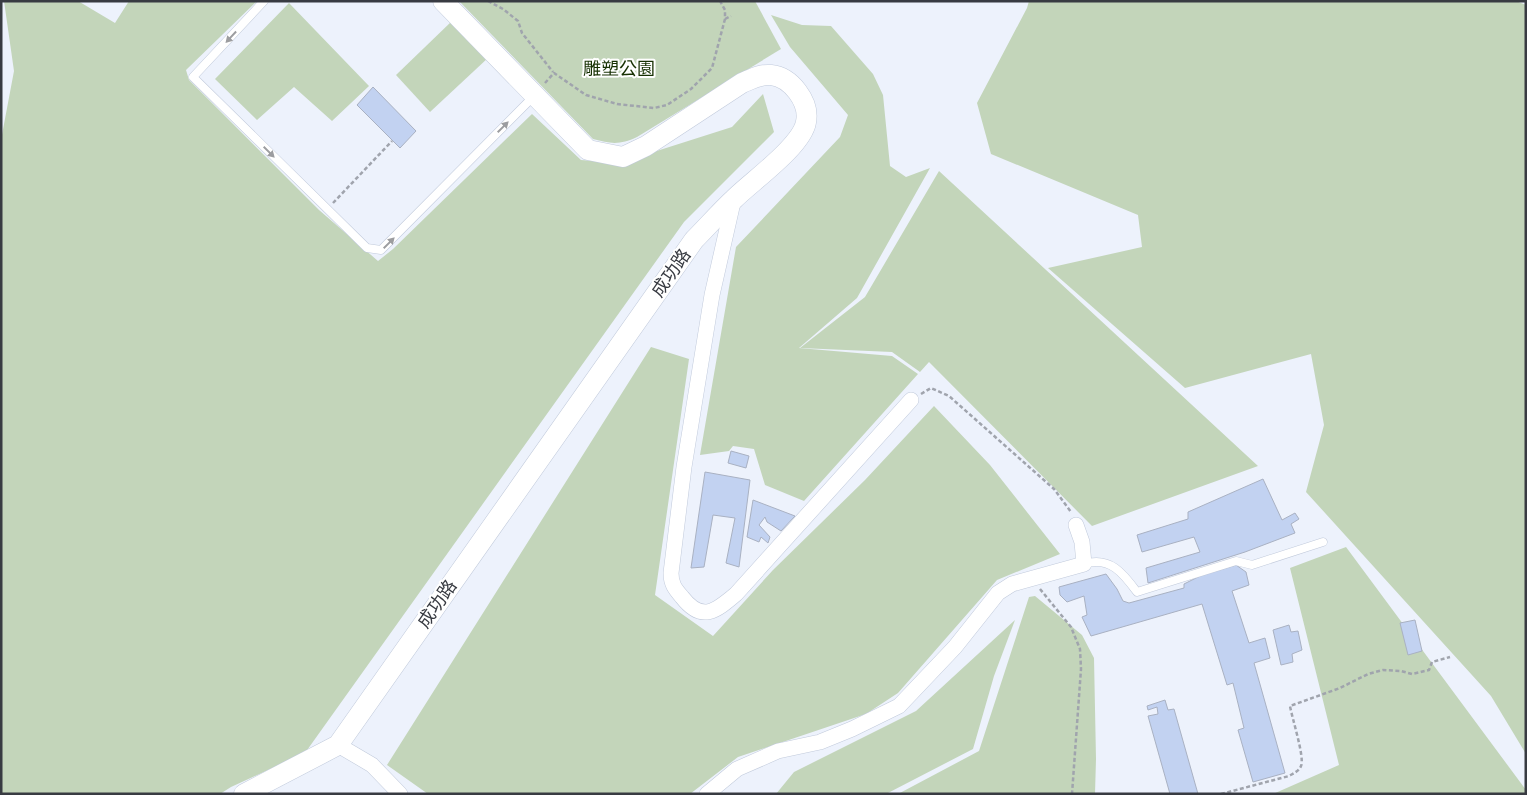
<svg xmlns="http://www.w3.org/2000/svg" width="1527" height="795" font-family="'Fira Sans Condensed','Noto Sans TC',sans-serif">
  <rect width="100%" height="100%" fill="#edf2fc"/>
  <g fill="#c3d5ba">
    <path d="M4,1H78L115,23L129,1H257L186,70L189,80L319,210L378,261L393,249L532,114L581,160L619,163L732,127L763,94L774,132L684,222L305,753L231,787L220,794H1V140L14,71Z"/>
    <path d="M459,1H755L781,49L637,137C620,145 611,144 593,139Z"/>
    <path d="M1029,1H1516L1526,5V754L1491,696L1306,492L1324,425L1311,354L1185,388L1048,268L1142,247L1138,215L991,154L977,103L1027,8Z"/>
    <path d="M289,3L369,86L332,121L294,87L257,120L215,79Z"/>
    <path d="M771,15L802,25L831,26L873,74L883,95L890,166L906,177L930,168L857,298L799,348L892,356L918,374L804,501L765,485L754,449L733,446L729,451L700,455L736,247L840,137L848,115L790,47Z"/>
    <path d="M452,21L489,57L430,112L396,75Z"/>
    <path d="M939,171L1258,466L1092,526L929,362L920,372L892,352L800,348L865,297Z"/>
    <path d="M651,347L689,359L655,595L713,636L773,570L865,480L934,406L990,465L1060,554L997,580L898,693L866,714L738,757L690,794H428L387,765Z"/>
    <path d="M1346,547L1526,790V793L1273,794L1339,765L1290,568Z"/>
    <path d="M1035,596L1082,635L1094,658L1096,759L1095,794H898L979,751L1029,597Z"/>
    <path d="M1015,620L994,676L973,749L886,794H776L794,772L916,711Z"/>
  </g>
  <g fill="#c2d2f1" stroke="#a9b1c2">
    <path d="M373,87L416,131L400,148L357,105Z"/>
    <path d="M731,451L749,456L746,468L728,463Z"/>
    <path d="M705,472L750,480L739,567L726,563L735,518L713,515L704,567L691,568Z"/>
    <path d="M1263,479L1282,520L1295,513L1299,519L1291,524L1295,533L1245,552L1148,583L1146,568L1200,552L1194,537L1142,552L1137,535L1188,519V512Z"/>
    <path d="M753,500L795,516L781,531L767,522L765,517L759,525L770,537L768,543L761,537L759,542L747,537Z"/>
    <path d="M1236,565L1246,572L1249,585L1232,591L1249,643L1265,638L1270,658L1254,663L1285,773L1253,782L1238,730L1244,728L1233,683L1227,685L1202,604L1091,636L1082,617L1087,615L1084,596L1067,602L1060,595L1059,587L1106,574L1117,589L1123,601L1129,603L1184,588V584L1202,575Z"/>
    <path d="M1415,620L1422,651L1408,655L1400,623Z"/>
    <path d="M1289,625L1291,632L1298,631L1302,650L1292,654L1293,662L1281,665L1273,630Z"/>
    <path d="M1165,700L1168,710L1174,709L1198,794H1170L1148,716L1158,714L1157,707L1148,710L1147,706Z"/>
  </g>
  <g fill="none" stroke-linecap="round" stroke-linejoin="round">
    <g stroke="#c1cadb" stroke-width="9">
      <g id="lane">
        <path d="M264,1L193,77L367,248L381,250L534,96"/>
        <path d="M1084,564C1110,556 1123,573 1137,592L1236,561L1252,565L1323,542"/>
      </g>
    </g>
    <g stroke="#c1cadb" stroke-width="16">
      <g id="street">
        <path d="M734,198L712,295L684,467L671,573C671,584 675,589 682,597C702,623 716,611 736,594L911,400"/>
        <path d="M338,745L372,765L400,794"/>
        <path d="M707,794L737,769L778,751L820,742L852,729L899,706L955,647L998,593L1012,584L1084,564L1082,542L1076,525"/>
      </g>
    </g>
    <g stroke="#c1cadb" stroke-width="21">
      <path id="secondary" d="M244,794L338,745L694,240C707,227 720,212 734,199C752,181 802,146 806,122C810,102 791,77 771,75C760,74 752,79 742,83L646,146L623,157L588,150L443,1"/>
    </g>
    <g stroke="#a0a4ad" stroke-width="2.5" stroke-dasharray="4 2.5" stroke-linecap="butt">
      <path d="M488,1L503,9L518,21L522,33L553,72"/>
      <path d="M725,19L731,16"/>
      <path d="M545,83L554,73L586,95L617,104L654,108L667,105L691,89L712,68L725,19V10L720,1"/>
      <path d="M333,203L392,141"/>
      <path d="M921,394L931,388L949,396L1054,489L1071,512"/>
      <path d="M1040,589L1071,627L1080,649L1081,669L1072,794"/>
      <path d="M1221,794L1289,776C1294,773 1299,771 1301,766C1305,758 1292,718 1290,706L1340,688L1368,674L1383,670L1401,671L1412,674L1429,670L1432,662L1450,657"/>
    </g>
    <use href="#lane" stroke="#fff" stroke-width="8"/>
    <use href="#street" stroke="#fff" stroke-width="15"/>
    <use href="#secondary" stroke="#fff" stroke-width="20"/>
  </g>
  <defs><path id="oneway-solid" d="M-6-.8H1V-3.2L6.5 0L1 3.2V.8H-6Z" transform="scale(1.25)"/></defs>
  <g fill="#9c9da0">
    <use href="#oneway-solid" transform="translate(231 37) rotate(133)"/>
    <use href="#oneway-solid" transform="translate(503 127) rotate(-45)"/>
    <use href="#oneway-solid" transform="translate(269 152) rotate(45)"/>
    <use href="#oneway-solid" transform="translate(389 243) rotate(-45)"/>
  </g>
  <g text-anchor="middle" dominant-baseline="central" stroke-width="4" stroke-linejoin="round" paint-order="stroke">
    <g font-size="18" fill="#173103" stroke="#fff">
      <text x="619" y="69">雕塑公園</text>
    </g>
    <g font-size="18" fill="#383b42" stroke="#fff">
      <text transform="translate(671 273) rotate(-55)">成功路</text>
      <text transform="translate(437 604) rotate(-55)">成功路</text>
    </g>
  </g>
  <rect width="1527" height="795" fill="none" stroke="#383b42" stroke-width="5"/>
</svg>
